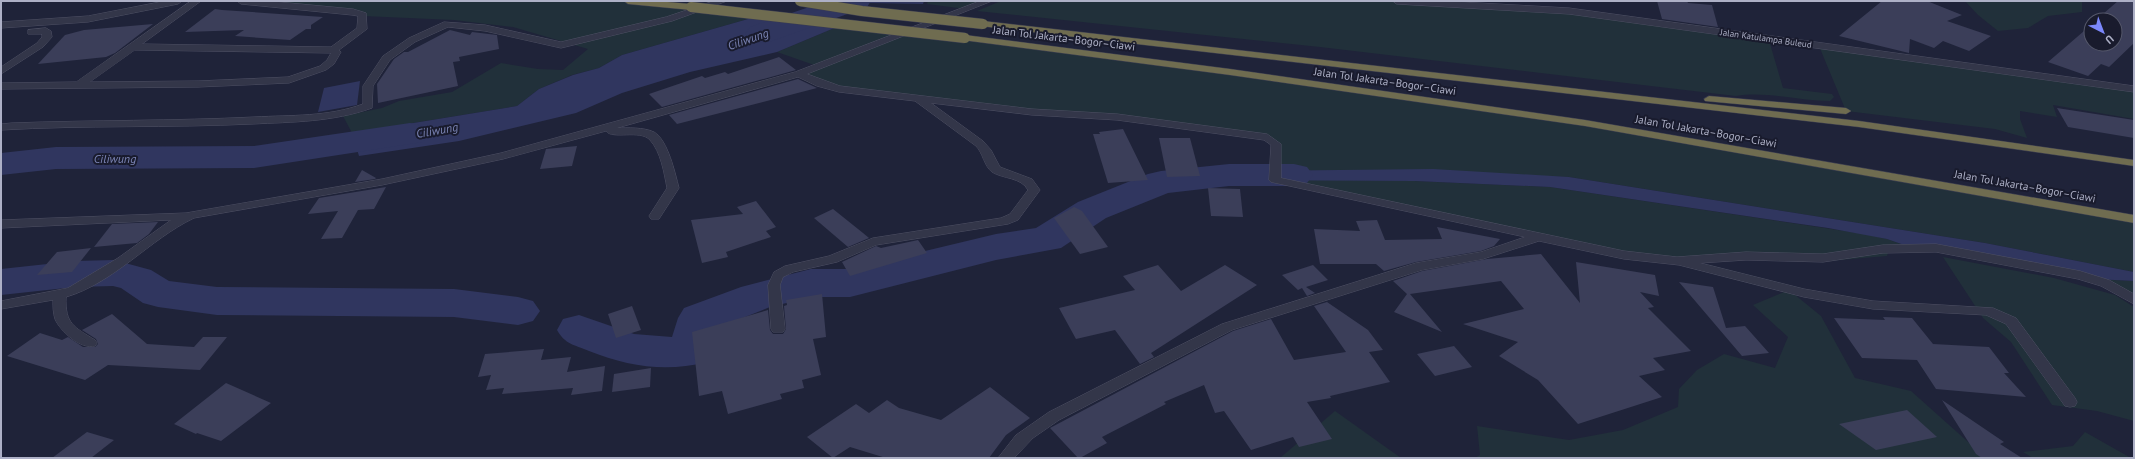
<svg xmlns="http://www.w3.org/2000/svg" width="2135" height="459" font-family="'PT Sans',sans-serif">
  <rect width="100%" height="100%" fill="#1f2339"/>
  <g fill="#21303a">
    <path d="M241,1H628L762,15L622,55L599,68L572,75L539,89L517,106L352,133L343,116L382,108L399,101L452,92L501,63L538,69L563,70L588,49L513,27L454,20L363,16L362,15Z"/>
    <path d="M928,1H979L966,9L927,4Z"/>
    <path d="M1001,1H1432L1531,7L1768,37L1783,88L1832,94L1834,97L1830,101C1799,101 1767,91 1736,96L1320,47L977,11Z"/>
    <path d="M1965,1H2082V12L2048,16L2028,28L1998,31L1978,15Z"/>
    <path d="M844,24L965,38L1585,123L2134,219V272L1985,243L1569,177L1276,170V144L1267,137L1117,117L1032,112L839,89L799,74L817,66L777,52Z"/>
    <path d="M1819,46L2134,89V119L2053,105L2057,117L2020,111V119L2027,138L1995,129L1846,111Z"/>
    <path d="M1280,179L1415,181L1550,187L1865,234L1887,239L1907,246H1890L1887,256L1827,261L1746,256L1698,258L1644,257Z"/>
    <path d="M1943,257L2054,278L2115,295L2134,307V421L2097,411L2052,405L2011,342L1983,318Z"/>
    <path d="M2094,279L2134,281V299Z"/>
    <path d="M1789,290L1821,316L1855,378L1911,391L1986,458H1475L1480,455L1477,426L1569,440L1623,430L1678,407L1679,389L1697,370L1724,354L1775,368L1788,337L1753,305Z"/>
    <path d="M1335,411L1401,458H1280Z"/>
    <path d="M2085,432L2131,458H2033L2023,452L2073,446Z"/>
  </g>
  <g fill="#30365f">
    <path d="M815,1H924L923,4L812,2Z"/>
    <path d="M762,15L844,24L777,52L690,72L622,93L576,113L459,141L359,156L352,133L517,106L539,89L573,75L599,68L622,55Z"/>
    <path d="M360,81L357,105L318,112L324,88Z"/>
    <path d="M1433,169L1569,177L1985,243L2134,272V281L2094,279L1907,246L1887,239L1828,228L1550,187L1415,181L1248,180L1240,177V171Z"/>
  </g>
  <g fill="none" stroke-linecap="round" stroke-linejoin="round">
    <g fill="#30365f" fill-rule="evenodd">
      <path d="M827,1H871L867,7L772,41L761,43L750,41L745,34L750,27Z"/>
      <path d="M410,123L423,126L428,134L423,142L254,168L56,169L1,175V153L56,147L254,146Z"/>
      <path d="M1229,164H1294L1307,167L1313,175L1307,183L1294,186H1229L1168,193L1106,218L1061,248L996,260L850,297H811L770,307L720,327L713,351L706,362C666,373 627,366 589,351C573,344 566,345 557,330L563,319L579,315L634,334L672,337L678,318L684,308L741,287L811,269H850L996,234L1036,228L1078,202L1148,174L1161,171Z"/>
      <path d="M114,260L151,270L169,281L217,287L454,289L518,297L533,301L540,311L533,321L518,325L454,317L217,315L158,307L143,303L121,288L113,286L75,287L1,295V269L75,261Z"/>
    </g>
  </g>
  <g fill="#3b3e59">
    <path d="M1657,1H1687L1688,3L1712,5L1718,27L1662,19Z"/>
    <path d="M1882,1H1927L1962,15L1947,21L1991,36L1969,51L1943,41L1934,48L1910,39L1909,53L1839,36Z"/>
    <path d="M2118,1H2134V43L2109,67L2101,64L2088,76L2048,62L2091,25V44H2115V20H2096Z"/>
    <path d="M215,9L222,10L323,17L311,25V29H306L290,40L235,36L244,30L185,32Z"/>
    <path d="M153,24L115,53L106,57L38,64L65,35L84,30Z"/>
    <path d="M450,30L470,35L472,32L497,35L499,49L459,57L460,61L453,62L458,86L378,103L377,84L394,59L404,52H408Z"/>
    <path d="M779,57L796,70L662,107L649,94L702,76L705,78L725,72L728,74Z"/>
    <path d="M798,79L817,88L677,124L669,115Z"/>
    <path d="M2057,108L2134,120V138L2068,127Z"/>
    <path d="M1123,129L1148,180L1108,183L1093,134H1100L1099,132Z"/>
    <path d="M1159,138H1190L1200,176L1167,177Z"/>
    <path d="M577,146L572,166L540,169L546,149Z"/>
    <path d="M362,170L376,178L375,179L355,182Z"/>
    <path d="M386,187L374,209L358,210L342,238L321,239L338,211L308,214L319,198Z"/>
    <path d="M1208,188L1240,189L1243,217L1211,216Z"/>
    <path d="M756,201L776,227L766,231L771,237L726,252L728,257L702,263L691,220L743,214L737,207Z"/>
    <path d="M1074,207L1082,211L1108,247L1080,254L1054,218Z"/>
    <path d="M833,209L863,233L869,238L848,247L814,218Z"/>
    <path d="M1377,220L1385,240L1442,239L1437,227L1500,239L1494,246L1481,251L1416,262L1384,271L1376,264H1320L1314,229L1360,231L1356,221Z"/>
    <path d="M158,222L149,234L137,243L94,247L112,224Z"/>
    <path d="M918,240L927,253L850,276L842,262L876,246L881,248Z"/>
    <path d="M91,248L72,272L37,275L57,252Z"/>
    <path d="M1541,254L1580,303L1576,262L1655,275L1659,296L1640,292L1654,307L1648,308L1691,351L1653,358L1665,370L1639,376L1662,397L1578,424L1538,380L1499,356L1518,342L1463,324L1524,309L1501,281L1410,294L1442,332L1394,312L1407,294L1393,281L1422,271L1487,259Z"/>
    <path d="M1158,265L1181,291L1225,265L1257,285L1151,353L1154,357L1140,364L1115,330L1076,339L1059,308L1135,290L1123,276Z"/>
    <path d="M1313,265L1328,280L1306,287L1315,293L1307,296L1302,288L1298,290L1282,275Z"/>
    <path d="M1679,282L1713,287L1726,328L1745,326L1769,353L1742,356Z"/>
    <path d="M822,294L826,337L813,339L821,375L802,380L804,388L780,394L782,399L728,414L722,391L699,396L692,332L768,310L770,330L773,334H783L786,329L784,306L787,305L786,300Z"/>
    <path d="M1327,302L1368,330L1383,350L1369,352L1390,382L1330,396L1331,398L1307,402L1332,439L1299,447L1293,437L1251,450L1224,411L1215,413L1204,385L1164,402L1166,404L1102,437L1107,443L1080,458H1078L1050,428L1233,331L1271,319L1294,360L1346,352L1314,306Z"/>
    <path d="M632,306L641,330L616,338L608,314Z"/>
    <path d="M112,314L147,344L194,347L203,337H227L200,370L108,365L85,380L7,356L40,333L62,340L68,337L83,347H95L98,344L96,339L82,330Z"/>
    <path d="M1883,317L1912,318L1933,344L1989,347L2009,373H2004L2026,397L1936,389L1917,360L1862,358L1834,318L1885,320Z"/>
    <path d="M1454,346L1472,367L1435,376L1417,354Z"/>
    <path d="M544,349L541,360L571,357L567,372L605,366L602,391L571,395L573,388L502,394L504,388L486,390L491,375L478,377L485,354Z"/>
    <path d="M651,368L650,387L612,392L614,374Z"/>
    <path d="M226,383L271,403L221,441L197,433L196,434L174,424Z"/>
    <path d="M990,387L1030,418L1006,435L989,458H886L850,447L833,458L807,437L856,404L869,413L887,400L899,408L941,420Z"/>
    <path d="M1942,400L2004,442L2000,444L2022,458H1982L1976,454Z"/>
    <path d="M1907,410L1937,437L1876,450L1839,424Z"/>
    <path d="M87,432L114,440L91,458H52Z"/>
  </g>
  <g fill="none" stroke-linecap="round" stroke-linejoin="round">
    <g stroke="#4e5064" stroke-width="1">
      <g id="minor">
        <path d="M165,1H182L178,4L88,22L1,28V22L88,16Z"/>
        <path d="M191,1H201L142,44L331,47L357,28L358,16L352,15L241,4L237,1H268L353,9L366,13L367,29L339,50L341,52L334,64L326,70L289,83L198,87L1,89V83L76,82ZM135,50L331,53L327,60L320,66L288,77L198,81L90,82Z"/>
        <path d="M714,1H727L672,21L561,48L485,31L448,27L415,42L390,60L373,86L372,108C333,122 293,122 252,124C169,128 85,125 1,130V124L12,123C93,120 174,121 255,117C291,115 328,117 363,104V86L383,56L409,38L444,22L485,25L561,42L666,17Z"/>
        <path d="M980,1H992L807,74L840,86L1032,109L1117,114L1267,134L1281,144V178L1624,251L1677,257L1746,252L1823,254L1883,245L1936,244L2080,271L2109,280L2134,294V304L2101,286L2078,279L1936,252L1883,253L1823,262L1746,260L1700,263L1804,289L1873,301L1993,308L2016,318L2075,398L2077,402L2075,406L2070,407L2065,406L2006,324L1986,315L1873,309L1804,297L1679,265L1624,259L1539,241L1483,259L1422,270L1232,330L1059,420L1033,438L1014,458H998L1016,435L1049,412L1222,324L1416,263L1481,252L1525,237L1271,182L1269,180L1271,145L1264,140L1117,120L1032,115L931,103L983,141L991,150L1000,167L1032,179L1040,190L1018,220L1008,224L876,245L837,262L793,272L783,277L780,285L785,329L783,332H773L771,329L768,285L774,272L785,266L829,256L873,238L1001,218L1010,214L1028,190C1021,177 1003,179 992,172C984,166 983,153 976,146L915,101L839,92L817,86L798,77L617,128C628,128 643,127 654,132C668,140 675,173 679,188L659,219H651L649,216L667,188C664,173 661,152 650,140C640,129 612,140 606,131L503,159L382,185L194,218C150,239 114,283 66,297C65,324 74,327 95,340L97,343L95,346C81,350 60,331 55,319C53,313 53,307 53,300L1,309V301L68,288L118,258L171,220L1,228V220L186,213L382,179L501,153L795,72Z"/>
        <path d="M1393,1H1443L1569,8L2134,86V92L1569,14L1397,4Z"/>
        <path d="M46,28L51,31L52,37L43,47L1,74V67L37,43L42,37V34H28V30Z"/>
      </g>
    </g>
    <g stroke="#3b3d51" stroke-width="1">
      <g id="highway">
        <path d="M624,1H656L691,4L695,7L691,10L628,4Z"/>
        <path d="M983,21L1859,121L2134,160V166L1859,127L980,26V22Z"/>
        <path d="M965,35L1230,69L1585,120L2134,215V223L1585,126L1230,75L962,40V36Z"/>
        <path d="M1709,96L1846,108L1851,111L1846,114L1705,101L1704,99Z"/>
      </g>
    </g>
    <use href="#minor" fill="#333649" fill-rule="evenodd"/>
    <use href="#highway" fill="#6f6c50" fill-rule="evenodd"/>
    <g stroke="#3b3d51" stroke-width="11" stroke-linecap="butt">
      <g id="highway-bridge">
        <path d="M800,1L862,11L983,24"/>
        <path d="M691,7L965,38"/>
      </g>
    </g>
    <use href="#highway-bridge" stroke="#6f6c50" stroke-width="10"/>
  </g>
  <g text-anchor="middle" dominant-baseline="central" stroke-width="4" stroke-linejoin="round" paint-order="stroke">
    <g font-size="9" fill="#adb0c6" stroke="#191b2d">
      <text transform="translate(1766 38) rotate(8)">Jalan Katulampa Buleud</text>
    </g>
    <g font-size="11" fill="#adb0c6" stroke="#191b2d">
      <text transform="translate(1064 38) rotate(7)">Jalan Tol Jakarta–Bogor–Ciawi</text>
      <text transform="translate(1385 81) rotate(8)">Jalan Tol Jakarta–Bogor–Ciawi</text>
      <text transform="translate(1706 131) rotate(10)">Jalan Tol Jakarta–Bogor–Ciawi</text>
      <text transform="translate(2025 186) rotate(10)">Jalan Tol Jakarta–Bogor–Ciawi</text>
    </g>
    <g font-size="12" font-style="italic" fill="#7b84b4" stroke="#191b2d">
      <text transform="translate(748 39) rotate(-19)">Ciliwung</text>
      <text transform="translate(437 130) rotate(-10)">Ciliwung</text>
      <text x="115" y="158">Ciliwung</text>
    </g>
  </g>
  <rect width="2135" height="459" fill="none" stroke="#adb0c6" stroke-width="4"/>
  <g transform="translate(2103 32) rotate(138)"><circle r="19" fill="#191b2d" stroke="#54576a"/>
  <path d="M0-3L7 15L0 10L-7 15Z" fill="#7c88fc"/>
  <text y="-6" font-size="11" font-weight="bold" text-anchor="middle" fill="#adb0c6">U</text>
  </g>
</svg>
